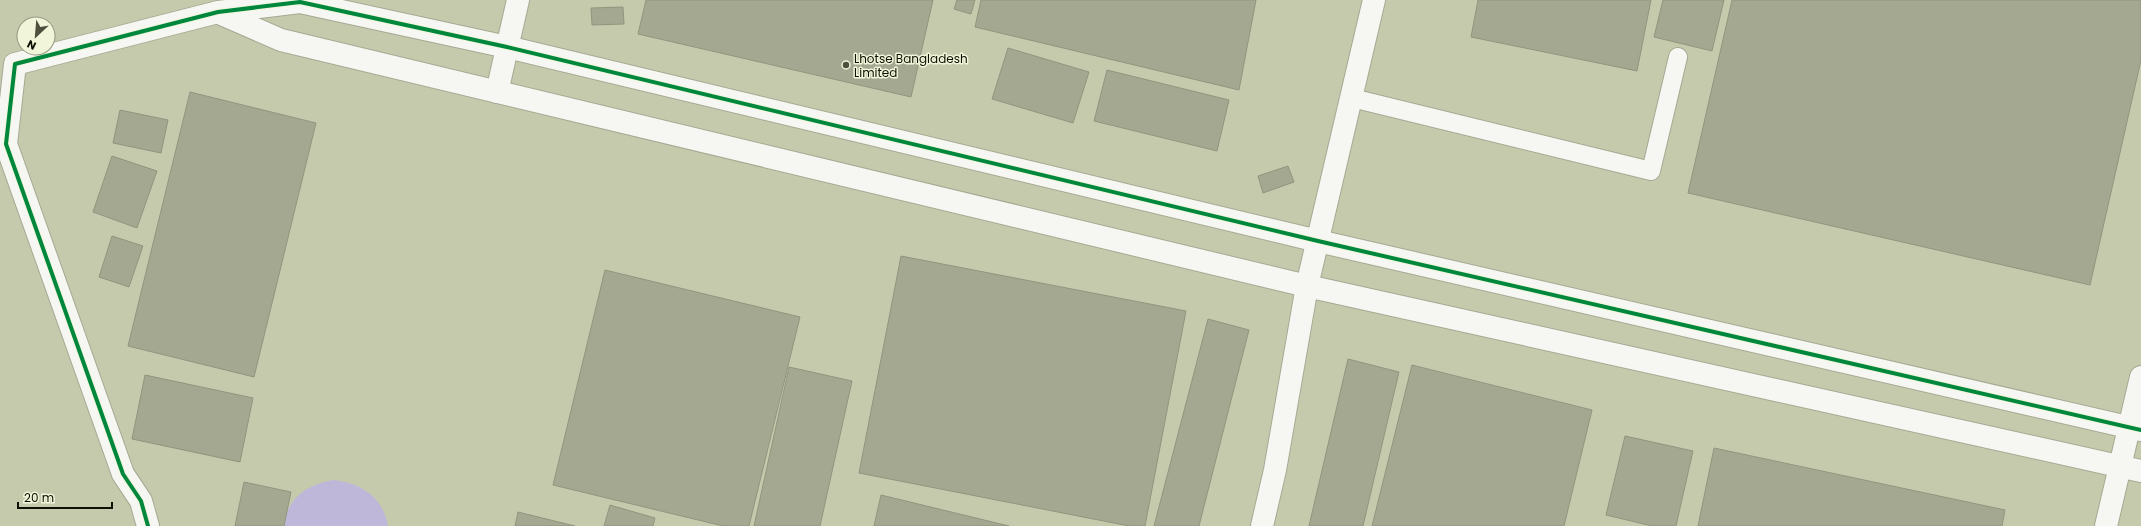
<svg xmlns="http://www.w3.org/2000/svg" width="2141" height="526" font-family="Poppins,sans-serif">
  <rect width="100%" height="100%" fill="#c6caad"/>
  <path fill="#bfb7da" d="M333,480C361,483 383,497 388,526H282C289,498 305,485 333,480Z"/>
  <g fill="#a4a890" stroke="#92957e">
    <path d="M646,0H933L911,97L638,34Z"/>
    <path d="M957,0H975L971,14L954,9Z"/>
    <path d="M981,0H1256L1239,90L975,27Z"/>
    <path d="M1478,0H1651L1637,71L1471,37Z"/>
    <path d="M1663,0H1724L1712,51L1654,37Z"/>
    <path d="M1732,0H2141V60L2090,285L1688,193Z"/>
    <path d="M623,7L624,24L592,25L591,8Z"/>
    <path d="M1008,48L1089,72L1073,123L992,99Z"/>
    <path d="M1107,70L1229,100L1217,151L1094,121Z"/>
    <path d="M190,92L316,123L254,377L128,346Z"/>
    <path d="M120,110L168,120L161,153L113,143Z"/>
    <path d="M112,156L157,171L137,228L93,212Z"/>
    <path d="M1288,166L1294,182L1263,193L1258,176Z"/>
    <path d="M112,236L143,246L129,287L99,277Z"/>
    <path d="M901,256L1186,311L1145,526H1129L859,473Z"/>
    <path d="M605,270L800,317L749,526H723L553,485Z"/>
    <path d="M1208,319L1249,330L1199,526H1154Z"/>
    <path d="M1348,359L1399,372L1363,526H1309Z"/>
    <path d="M1412,365L1592,410L1564,526H1372Z"/>
    <path d="M789,367L852,381L820,526H754Z"/>
    <path d="M145,375L253,398L240,462L132,439Z"/>
    <path d="M1625,436L1693,451L1676,526H1652L1606,515Z"/>
    <path d="M1714,448L2005,510L2002,526H1698Z"/>
    <path d="M244,482L291,492L284,526H235Z"/>
    <path d="M881,495L1009,526H874Z"/>
    <path d="M610,505L655,518L653,526H604Z"/>
    <path d="M518,512L575,526H515Z"/>
  </g>
  <g fill="none" stroke-linecap="round" stroke-linejoin="round">
    <g stroke="#a6a992" stroke-width="20">
      <path id="lane" d="M1352,98L1651,171L1678,57"/>
    </g>
    <g stroke="#a6a992" stroke-width="24">
      <g id="street">
        <path d="M219,13L281,40L1307,286L2141,471"/>
        <path d="M497,92L518,0"/>
        <path d="M148,526L141,501L123,474L6,144L15,64L218,12L300,2L507,47L1318,241L2141,430"/>
        <path d="M1262,526L1275,470L1307,286L1374,0"/>
        <path d="M2106,526L2141,377"/>
      </g>
    </g>
    <use href="#lane" stroke="#f6f7f3" stroke-width="18"/>
    <use href="#street" stroke="#f6f7f3" stroke-width="22"/>
    <g stroke="#f1f5d9" stroke-width="6">
      <path id="cycleway" d="M148,526L141,501L123,474L6,144L15,64L218,12L300,2L507,47L1318,241L2141,430"/>
    </g>
    <use href="#cycleway" stroke="#00873e" stroke-width="4"/>
  </g>
  <circle fill="#4e503d" stroke="#f1f5d9" stroke-width="1.5" cx="846" cy="65" r="4"/>
  <g text-anchor="middle" dominant-baseline="central" stroke-width="3" stroke-linejoin="round" paint-order="stroke">
    <g font-size="12" fill="#0d0f00" stroke="#f1f5d9" text-anchor="start">
      <text x="854" y="58">Lhotse Bangladesh<tspan x="854" dy="14">Limited</tspan></text>
    </g>
  </g>
  <g transform="translate(36 36) rotate(206)"><circle r="19" fill="#f1f5d9" stroke="#969982"/>
  <path d="M0-3L7 15L0 10L-7 15Z" fill="#4e503d"/>
  <text y="-6" font-size="11" font-weight="bold" text-anchor="middle" fill="#0d0f00">N</text>
  </g>
  <path d="M18 502v6h94v-6" fill="none" stroke="#0d0f00" stroke-width="2"/>
  <text x="24" y="502" font-size="12" fill="#0d0f00" stroke="#f1f5d9" stroke-width="3" paint-order="stroke">20 m</text>
</svg>
